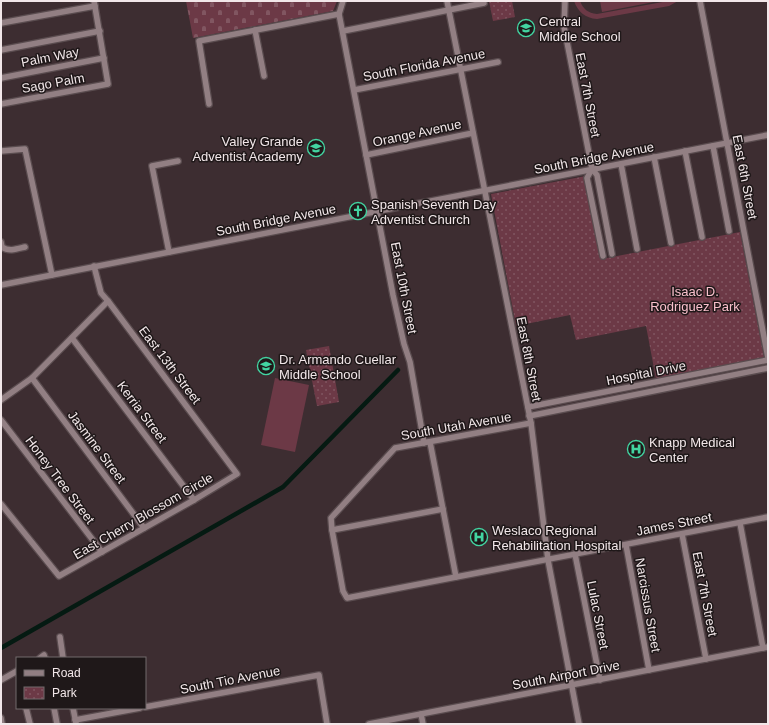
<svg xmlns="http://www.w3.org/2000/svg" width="769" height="725" font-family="Arial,sans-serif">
  <defs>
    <pattern id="cemetery-stones" width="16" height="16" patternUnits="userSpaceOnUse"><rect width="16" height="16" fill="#6c3946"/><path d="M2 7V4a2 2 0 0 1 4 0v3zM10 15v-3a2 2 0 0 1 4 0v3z" fill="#815661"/></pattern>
    <pattern id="park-dots" width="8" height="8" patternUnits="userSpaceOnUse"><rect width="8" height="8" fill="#6c3946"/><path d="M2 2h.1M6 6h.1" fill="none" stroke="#815661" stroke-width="1.8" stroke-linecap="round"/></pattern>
  </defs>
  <rect width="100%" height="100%" fill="#3d2d31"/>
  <g fill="#6c3946">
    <path d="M574,1H580C583,9 588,13 597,14L668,1H678L669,6L597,19C585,18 578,12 574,1Z"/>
    <path d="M600,1H659L602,12Z"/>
    <path d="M275,378L309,385L295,452L261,445Z"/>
  </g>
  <path fill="url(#cemetery-stones)" d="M186,1H337L333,11L193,38Z"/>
  <g fill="url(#park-dots)">
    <path d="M489,1H512L515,17L493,21Z"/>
    <path d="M586,176L602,259L740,232L764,357L761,359L656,379L646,326L576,340L570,315L516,326L491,194Z"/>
    <path d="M329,346L339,402L317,406L306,350Z"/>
  </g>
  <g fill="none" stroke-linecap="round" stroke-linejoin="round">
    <path stroke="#051a12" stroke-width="4.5" d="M1,648L283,487L398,370"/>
    <g stroke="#5a4c4f" stroke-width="8">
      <g id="minor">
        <path d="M343,1L339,14L393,295L404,344L410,362L424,443"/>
        <path d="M447,1L531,423L548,560L579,724"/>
        <path d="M565,1L564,27L567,42L592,169L597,175L612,254"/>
        <path d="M700,1L768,358"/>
        <path d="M1,23L95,6"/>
        <path d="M255,30L264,76"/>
        <path d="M343,31L484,3"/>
        <path d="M1,50L100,31"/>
        <path d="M1,78L104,58"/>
        <path d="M354,90L498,62"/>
        <path d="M1,104L108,84L94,1"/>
        <path d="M209,104L199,41L339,14"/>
        <path d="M713,146L729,231"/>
        <path d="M1,151L25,149L52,275"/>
        <path d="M685,151L702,237"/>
        <path d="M366,155L473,133"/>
        <path d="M654,157L671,243"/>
        <path d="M621,164L637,249"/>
        <path d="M592,169L587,178L603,256"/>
        <path d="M1,242L2,247C9,252 17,249 25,247"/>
        <path d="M169,252L152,166L178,161"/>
        <path d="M1,285L768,135"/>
        <path d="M72,338L194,500"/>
        <path d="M32,378L144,528"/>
        <path d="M1,400L32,378L108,301"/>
        <path d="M528,407L768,360"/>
        <path d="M529,416L768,368"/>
        <path d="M1,420L102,552"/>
        <path d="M430,442L456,577"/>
        <path d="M1,504L59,576L194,500L237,474L108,301L101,293L94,266"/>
        <path d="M443,509L332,530L343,591L347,598L768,517"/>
        <path d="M740,523L763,648"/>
        <path d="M332,530L331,518L395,448L531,423"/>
        <path d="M682,534L706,659"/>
        <path d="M626,545L649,670"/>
        <path d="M575,554L600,680"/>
        <path d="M60,637L63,658"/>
        <path d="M40,658L44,655L45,658"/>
        <path d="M1,680L17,671"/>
        <path d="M145,707L319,675L327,724"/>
        <path d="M26,708L30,724"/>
        <path d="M54,708L57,724"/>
        <path d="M73,708L76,723"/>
        <path d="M421,714L423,724"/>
        <path d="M1,718L2,724"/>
        <path d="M75,720L140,708"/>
        <path d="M369,724L768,647"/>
      </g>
    </g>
    <use href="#minor" stroke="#927f83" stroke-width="5.5"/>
  </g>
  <defs>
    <g id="school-ring" transform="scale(0.9)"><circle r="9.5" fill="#1f1819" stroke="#42d4a1" stroke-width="1.5"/><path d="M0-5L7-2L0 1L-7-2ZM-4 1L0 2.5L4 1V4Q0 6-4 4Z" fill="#42d4a1"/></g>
    <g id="church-ring" transform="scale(0.9)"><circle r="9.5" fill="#1f1819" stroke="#42d4a1" stroke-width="1.5"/><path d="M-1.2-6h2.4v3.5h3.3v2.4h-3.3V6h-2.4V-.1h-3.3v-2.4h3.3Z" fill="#42d4a1"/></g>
    <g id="hospital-ring" transform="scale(0.9)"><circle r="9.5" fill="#1f1819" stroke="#42d4a1" stroke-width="1.5"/><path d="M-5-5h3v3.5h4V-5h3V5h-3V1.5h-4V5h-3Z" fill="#42d4a1"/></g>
  </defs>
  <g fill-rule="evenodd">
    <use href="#school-ring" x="526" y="28"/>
    <use href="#school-ring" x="316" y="148"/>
    <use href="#church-ring" x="358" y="211"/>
    <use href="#school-ring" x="266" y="366"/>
    <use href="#hospital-ring" x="636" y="449"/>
    <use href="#hospital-ring" x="479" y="537"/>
  </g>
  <g text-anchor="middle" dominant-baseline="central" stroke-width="3" stroke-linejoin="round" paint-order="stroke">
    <g font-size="13" fill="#f2e7e9" stroke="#1f1819" text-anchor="start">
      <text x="539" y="21">Central<tspan x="539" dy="15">Middle School</tspan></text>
      <text x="303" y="141" text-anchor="end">Valley Grande<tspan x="303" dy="15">Adventist Academy</tspan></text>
      <text x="371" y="204">Spanish Seventh Day<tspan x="371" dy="15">Adventist Church</tspan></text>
      <text x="279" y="359">Dr. Armando Cuellar<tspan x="279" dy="15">Middle School</tspan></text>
      <text x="649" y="442">Knapp Medical<tspan x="649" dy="15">Center</tspan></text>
      <text x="492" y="530">Weslaco Regional<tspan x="492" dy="15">Rehabilitation Hospital</tspan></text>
    </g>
    <g font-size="13" fill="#f2e7e9" stroke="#1f1819">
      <text transform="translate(50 57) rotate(-11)">Palm Way</text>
      <text transform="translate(424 65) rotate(-11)">South Florida Avenue</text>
      <text transform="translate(53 83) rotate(-10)">Sago Palm</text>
      <text transform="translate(588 95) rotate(79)">East 7th Street</text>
      <text transform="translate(417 133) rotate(-12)">Orange Avenue</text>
      <text transform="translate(594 158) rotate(-11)">South Bridge Avenue</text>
      <text transform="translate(745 177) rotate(79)">East 6th Street</text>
      <text transform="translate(276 220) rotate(-11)">South Bridge Avenue</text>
      <text transform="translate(404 288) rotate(79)">East 10th Street</text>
      <text transform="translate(529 359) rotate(79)">East 8th Street</text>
      <text transform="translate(170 365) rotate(53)">East 13th Street</text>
      <text transform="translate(646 373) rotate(-11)">Hospital Drive</text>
      <text transform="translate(142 412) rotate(53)">Kerria Street</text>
      <text transform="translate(456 426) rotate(-10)">South Utah Avenue</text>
      <text transform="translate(97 447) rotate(53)">Jasmine Street</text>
      <text transform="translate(60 480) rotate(53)">Honey Tree Street</text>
      <text transform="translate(143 516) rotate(-30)">East Cherry Blossom Circle</text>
      <text transform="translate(674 524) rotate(-11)">James Street</text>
      <text transform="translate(705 594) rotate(79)">East 7th Street</text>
      <text transform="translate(648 605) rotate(80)">Narcissus Street</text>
      <text transform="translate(598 615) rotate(79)">Lulac Street</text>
      <text transform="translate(566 675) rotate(-11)">South Airport Drive</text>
      <text transform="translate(230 680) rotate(-11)">South Tio Avenue</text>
    </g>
    <g font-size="13" fill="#f9c0cc" stroke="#1f1819">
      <text x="695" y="291">Isaac D.<tspan x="695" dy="15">Rodriguez Park</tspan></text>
    </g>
  </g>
  <rect width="769" height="725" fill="none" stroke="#f2e7e9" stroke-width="4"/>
  <rect x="16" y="657" width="130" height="52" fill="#1f1819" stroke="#736b6c"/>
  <rect x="24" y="670" width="20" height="6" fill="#927f83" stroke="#736b6c"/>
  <text x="52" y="677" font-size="12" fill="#f2e7e9">Road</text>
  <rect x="24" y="687" width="20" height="12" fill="url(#park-dots)" stroke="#736b6c"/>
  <text x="52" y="697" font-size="12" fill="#f2e7e9">Park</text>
</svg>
